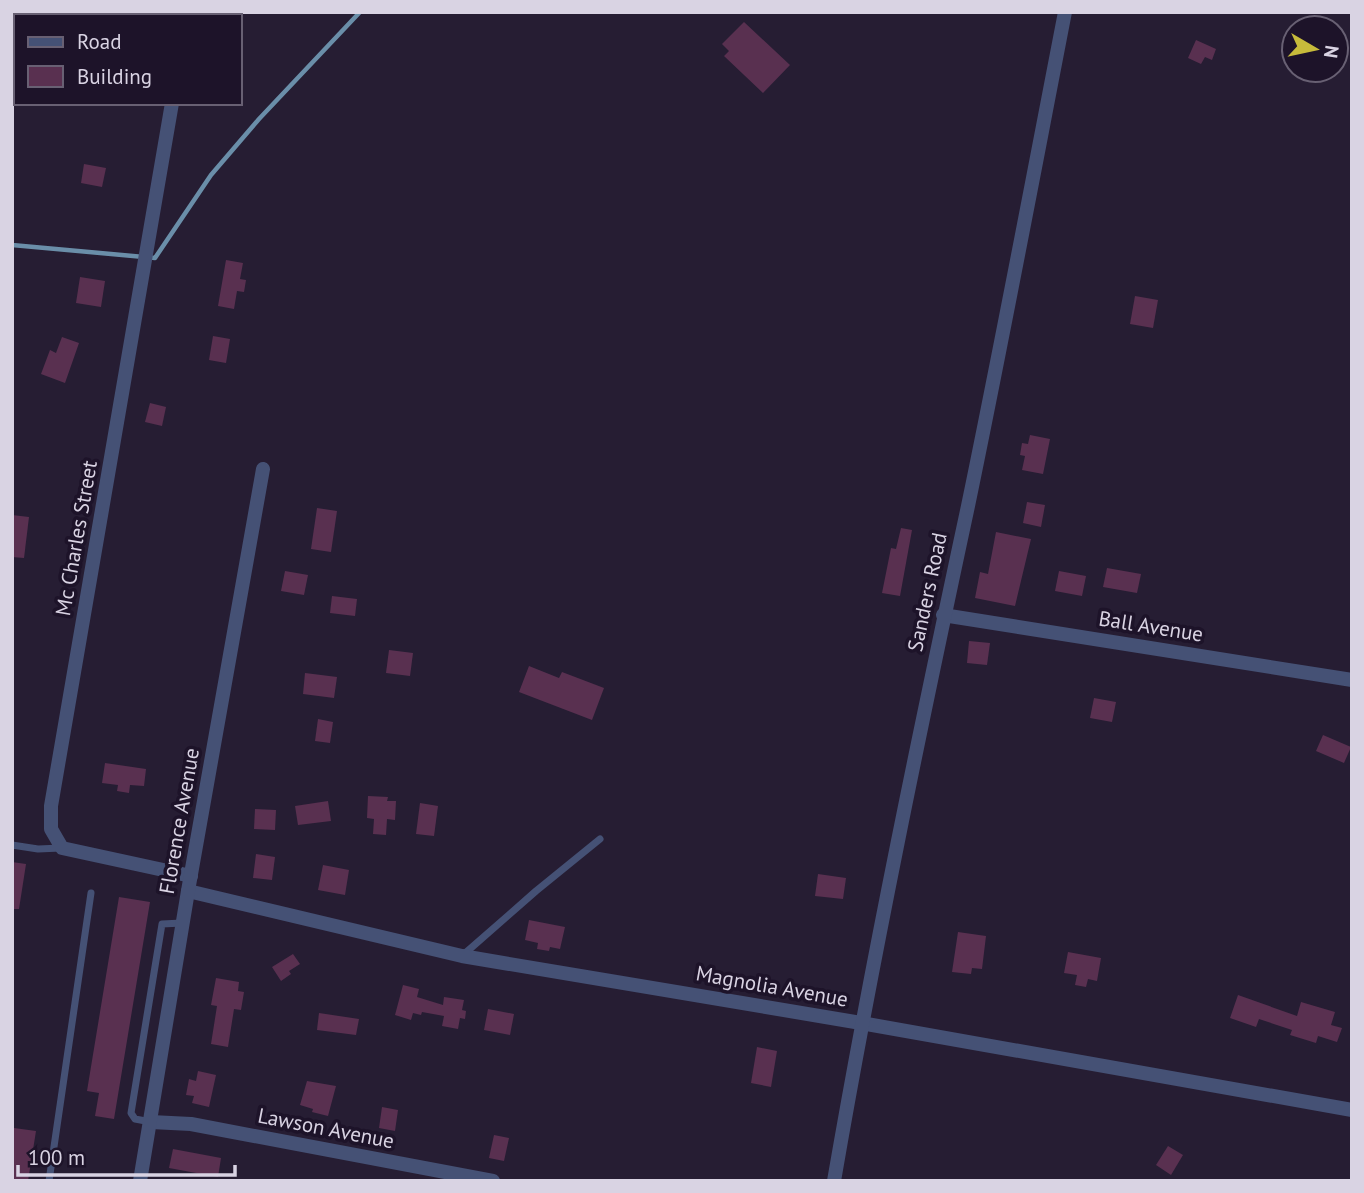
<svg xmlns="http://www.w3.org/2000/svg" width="1364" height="1193" font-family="'PT Sans',sans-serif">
  <rect width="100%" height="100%" fill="#261d33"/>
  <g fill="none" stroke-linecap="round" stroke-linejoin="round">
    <path stroke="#6a8ea9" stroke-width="4.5" d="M12,245L155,258L211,175L259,119L360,12"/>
  </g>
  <g fill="#593050">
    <path d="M744,22L790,65L763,93L724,56L729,51L722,44Z"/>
    <path d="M1196,40L1216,49L1212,60L1205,57L1201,64L1188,58Z"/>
    <path d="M84,164L106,168L102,187L81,183Z"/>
    <path d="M226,260L243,263L240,279L246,280L244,292L237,291L234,309L218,306Z"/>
    <path d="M80,277L105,281L101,307L76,303Z"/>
    <path d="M1135,296L1158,300L1153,328L1130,324Z"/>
    <path d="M213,336L230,339L226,363L209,360Z"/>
    <path d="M62,337L79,343L65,383L41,374L50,350L56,353Z"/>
    <path d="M150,403L166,407L162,426L145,422Z"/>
    <path d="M1030,435L1050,439L1043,474L1022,470L1025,456L1020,455L1022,443L1028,444Z"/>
    <path d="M1027,502L1045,505L1041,527L1023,523Z"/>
    <path d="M317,508L337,511L331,552L311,549Z"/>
    <path d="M12,515L29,517L24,558L12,557Z"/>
    <path d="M901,528L912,530L900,596L882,593L891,548L896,549Z"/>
    <path d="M996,532L1031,539L1015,606L975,598L980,572L988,574Z"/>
    <path d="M1107,568L1141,574L1137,593L1103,587Z"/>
    <path d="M285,571L308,575L304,595L281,591Z"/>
    <path d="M1059,571L1086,576L1082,596L1055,591Z"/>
    <path d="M332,596L357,599L355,616L330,613Z"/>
    <path d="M969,641L990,643L987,665L967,663Z"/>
    <path d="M389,650L413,653L410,676L386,673Z"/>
    <path d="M529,666L559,678L562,672L604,688L592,720L519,692Z"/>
    <path d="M305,673L337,677L334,698L303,694Z"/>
    <path d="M1094,698L1116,702L1112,722L1090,718Z"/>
    <path d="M318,719L333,722L330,743L315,741Z"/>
    <path d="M1323,735L1351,747L1344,763L1316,751Z"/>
    <path d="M105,763L146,769L144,786L130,785L129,793L117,791L118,785L102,783Z"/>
    <path d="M368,796L388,797L387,801H396L395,820L387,819L386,835L373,834L374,819L367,818Z"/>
    <path d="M328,801L331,821L298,825L295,806Z"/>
    <path d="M420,803L438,806L434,836L416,834Z"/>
    <path d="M255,809L276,810L275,830L254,829Z"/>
    <path d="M256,854L275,857L272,880L253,878Z"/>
    <path d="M12,862L26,864L19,909H12Z"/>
    <path d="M323,865L349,870L345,895L318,890Z"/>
    <path d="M818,874L846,878L843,899L815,896Z"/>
    <path d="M119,897L150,902L114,1119L95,1116L99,1093L87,1091Z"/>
    <path d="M529,920L565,927L560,949L550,947L549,951L537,949L538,943L525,940Z"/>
    <path d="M958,932L986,936L982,969L972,968L971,974L952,972Z"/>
    <path d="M1068,952L1101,958L1097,981L1088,979L1086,987L1075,985L1077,975L1064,973Z"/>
    <path d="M293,954L300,964L289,971L291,974L281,981L272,967Z"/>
    <path d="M216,978L239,982L238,991L244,992L241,1010L234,1009L228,1047L211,1044L217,1006L211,1005Z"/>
    <path d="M403,985L419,989L417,997L443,1005L444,997L464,1000L462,1010L466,1011L465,1019L460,1018L458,1029L442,1026L444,1016L422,1012L421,1015L413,1013L411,1020L395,1015Z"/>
    <path d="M1238,995L1297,1016L1301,1002L1335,1012L1331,1025L1342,1028L1337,1042L1318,1036L1316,1043L1290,1035L1292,1030L1259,1019L1256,1027L1230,1018Z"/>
    <path d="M488,1009L514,1014L510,1035L484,1030Z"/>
    <path d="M319,1013L359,1019L356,1035L317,1030Z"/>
    <path d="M757,1047L777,1051L771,1087L751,1083Z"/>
    <path d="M198,1071L216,1075L209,1107L192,1103L194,1096L186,1095L189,1079L196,1081Z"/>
    <path d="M307,1081L336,1086L328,1116L312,1112L313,1109L300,1105Z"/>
    <path d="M382,1107L398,1110L395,1131L379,1128Z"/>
    <path d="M14,1128L36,1131L28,1181H12Z"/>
    <path d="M494,1135L509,1138L504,1161L489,1158Z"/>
    <path d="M1168,1146L1183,1155L1171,1175L1156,1165Z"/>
    <path d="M173,1149L221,1158L218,1177L169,1168Z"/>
  </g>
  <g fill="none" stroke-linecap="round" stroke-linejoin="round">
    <g stroke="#455175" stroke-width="7">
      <path d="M12,845L38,849L61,848"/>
      <path d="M463,955L536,891L600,839"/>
      <path d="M151,1122L135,1119L131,1113L162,924L182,923"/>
      <path d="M49,1181L91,893"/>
    </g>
    <g stroke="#455175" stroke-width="14">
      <path d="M184,16V12"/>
      <path d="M172,103L51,806V829L62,848L191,876"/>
      <path d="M943,615L1352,680"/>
      <path d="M188,891L462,956L861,1023L1352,1110"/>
      <path d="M151,1122L191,1124L493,1181"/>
      <path d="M140,1181L188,891L263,469"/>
      <path d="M834,1181C873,955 920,730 968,506C1002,342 1033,177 1065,12"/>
    </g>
  </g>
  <g text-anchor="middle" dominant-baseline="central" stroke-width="7" stroke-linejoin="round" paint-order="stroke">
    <g font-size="21" fill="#d9d3e3" stroke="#1d1329">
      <text transform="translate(76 538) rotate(-80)">Mc Charles Street</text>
      <text transform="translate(927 592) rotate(-78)">Sanders Road</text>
      <text transform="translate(1151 626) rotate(9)">Ball Avenue</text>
      <text transform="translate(179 821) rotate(-80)">Florence Avenue</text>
      <text transform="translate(772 986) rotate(10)">Magnolia Avenue</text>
      <text transform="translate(326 1128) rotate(11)">Lawson Avenue</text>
    </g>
  </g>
  <rect width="1364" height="1193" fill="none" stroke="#d9d3e3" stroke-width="28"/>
  <rect x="14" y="14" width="228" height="91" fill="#1d1329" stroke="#686073" stroke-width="2"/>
  <rect x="28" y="37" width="35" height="10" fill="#455175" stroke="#686073" stroke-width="2"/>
  <text x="77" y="49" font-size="21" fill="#d9d3e3">Road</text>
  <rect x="28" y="66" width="35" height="21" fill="#593050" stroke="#686073" stroke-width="2"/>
  <text x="77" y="84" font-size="21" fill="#d9d3e3">Building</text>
  <g transform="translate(1315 49) rotate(99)"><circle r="33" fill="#1d1329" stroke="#686073" stroke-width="2"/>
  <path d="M0-5L12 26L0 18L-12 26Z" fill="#c7bb3b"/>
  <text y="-10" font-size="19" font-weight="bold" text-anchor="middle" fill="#d9d3e3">N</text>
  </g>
  <path d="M18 1165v10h217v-10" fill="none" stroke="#d9d3e3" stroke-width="3.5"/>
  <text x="28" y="1165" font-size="21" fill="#d9d3e3" stroke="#1d1329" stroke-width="5" paint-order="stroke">100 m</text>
</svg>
